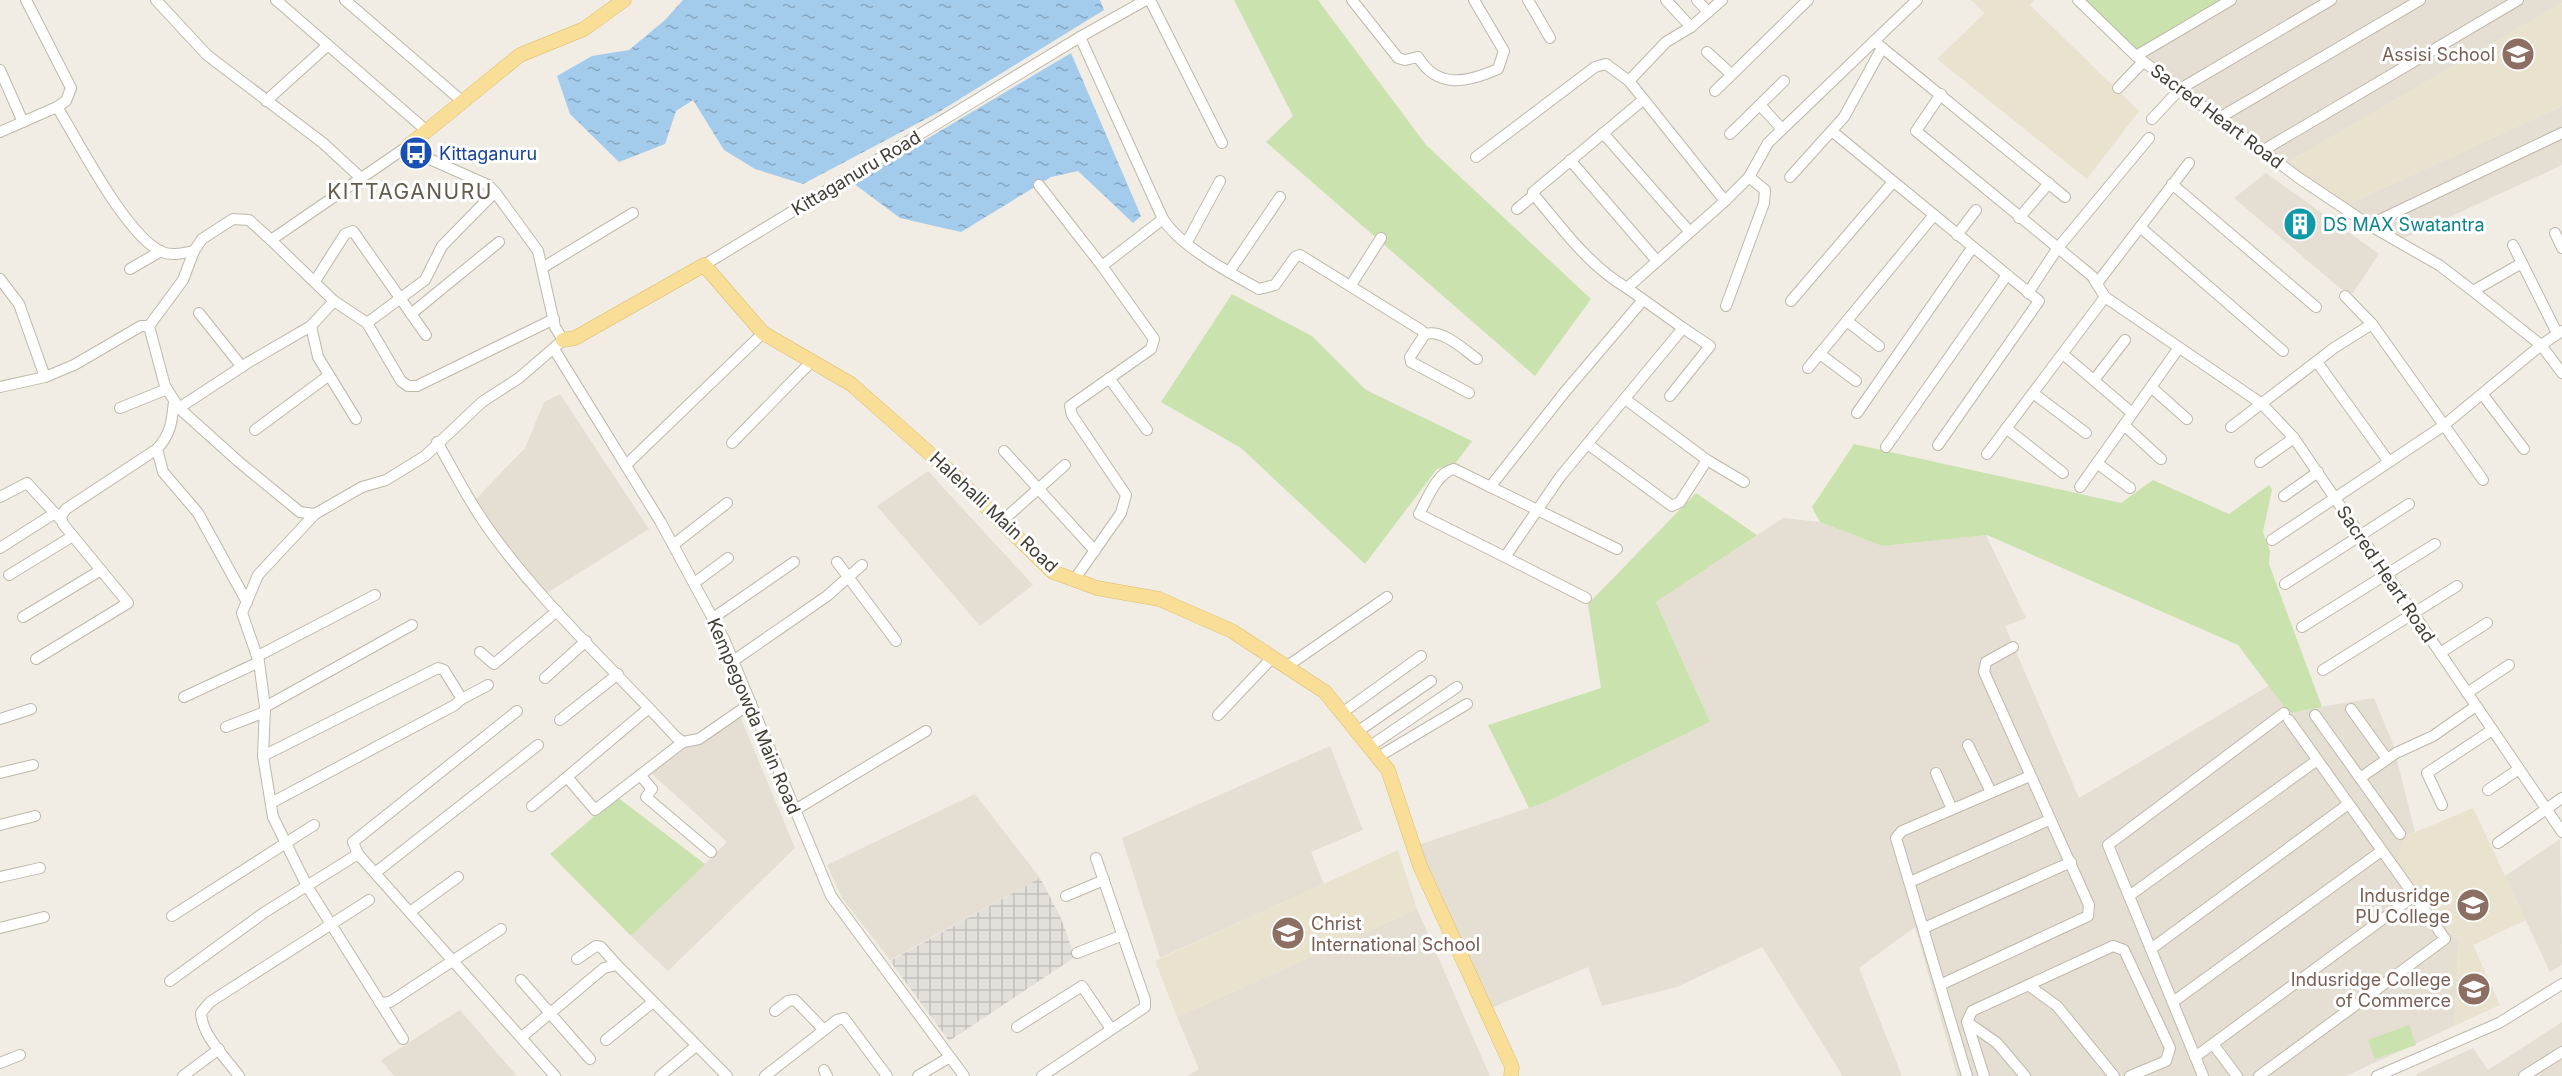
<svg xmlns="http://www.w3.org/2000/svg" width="2562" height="1076" font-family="Inter,sans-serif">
  <defs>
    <pattern id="industrial-grid" width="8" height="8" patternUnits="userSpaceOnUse" patternTransform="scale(1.5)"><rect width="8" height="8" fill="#e3dfd9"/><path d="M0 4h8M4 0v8" fill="none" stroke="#c4c0bb"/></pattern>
    <pattern id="water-ripples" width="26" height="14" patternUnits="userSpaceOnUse" patternTransform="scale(1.5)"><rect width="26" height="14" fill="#a3cbeb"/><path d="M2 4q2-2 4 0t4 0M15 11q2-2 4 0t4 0" fill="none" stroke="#86a6bf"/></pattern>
  </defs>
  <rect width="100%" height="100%" fill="#f1ede4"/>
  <g fill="#e4dfd2">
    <path d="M2221,0H2562V3L2285,164L2135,51Z"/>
    <path d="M2562,106V165L2400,240L2347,205Z"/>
    <path d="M2266,173L2379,254L2353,293L2341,289L2234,198Z"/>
    <path d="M560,394L649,529L547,593L508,548L476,499L525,448L544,402Z"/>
    <path d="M928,471L1033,585L980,626L877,506Z"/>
    <path d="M1783,518L1820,522L1882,546L1986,535L2026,618L2005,626L2079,798L2270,685L2289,712L2374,698L2393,744L2415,832L2403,837L2413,889L2459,942L2454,1026L2346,1076H1957L1915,927L1859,968L1902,1076H1843L1762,947L1677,987L1602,1006L1588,967L1491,1008L1418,845L1546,802L1710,722L1656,602Z"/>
    <path d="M737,709L795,848L668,971L631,936L727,842L651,773Z"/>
    <path d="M1330,746L1363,830L1311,852L1324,884L1160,958L1122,838Z"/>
    <path d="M975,794L1040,878L890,960L842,898L827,865Z"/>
    <path d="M2560,839L2562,965L2550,972L2505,876Z"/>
    <path d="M1417,909L1490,1076H1187L1199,1069L1177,1017Z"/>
    <path d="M460,1010L517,1076H394L381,1060Z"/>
    <path d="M2562,1022V1076H2418L2416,1074L2473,1048L2488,1070Z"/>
  </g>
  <path fill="url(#industrial-grid)" d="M1040,878L1060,916L1075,957L949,1041L890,961Z"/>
  <g fill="#e9e2ce">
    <path d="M1971,0H2034L2030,5L2139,111L2087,179L1937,59L1985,13Z"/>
    <path d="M2562,3V106L2347,205L2285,164Z"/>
    <path d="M2473,808L2526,920L2473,945L2500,1005L2454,1026L2459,942L2395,864L2404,837Z"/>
    <path d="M1398,850L1417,909L1177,1017L1155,961Z"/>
  </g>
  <g fill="#cae3ae">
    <path d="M1234,0H1318L1426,145L1591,299L1535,376L1266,142L1293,116Z"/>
    <path d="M2086,0H2221L2135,51Z"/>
    <path d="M1232,294L1312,336L1366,390L1472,441L1455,464L1437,469L1365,564L1241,448L1161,402Z"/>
    <path d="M1854,444L2121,503L2153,480L2229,514L2269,485L2272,490L2263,532L2270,551L2269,564L2322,707L2289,713L2238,645L1987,535L1882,546L1820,522L1812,507Z"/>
    <path d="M1696,493L1757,535L1656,602L1710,722L1546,802L1529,808L1488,725L1601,688L1588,604Z"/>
    <path d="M617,797L705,864L631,936L550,854Z"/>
    <path d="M2409,1025L2416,1045L2375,1059L2368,1040Z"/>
  </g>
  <g fill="url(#water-ripples)">
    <path d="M683,0H1100L1104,10L937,113L803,184L755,169L724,150L693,100L676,111L665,144L619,162L570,114L557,76L592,56L629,50L665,20Z"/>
    <path d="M1071,53L1141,216L1133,223L1078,171L1051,177L961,232L900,218L853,183Z"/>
  </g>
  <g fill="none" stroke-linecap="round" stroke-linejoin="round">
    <g stroke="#beb8aa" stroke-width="12">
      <g id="minor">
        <path d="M26,0L71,88L66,101L57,107"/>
        <path d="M156,0L207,55L323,143L362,179"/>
        <path d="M276,0L427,131"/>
        <path d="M345,0L463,102"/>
        <path d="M1150,0L1222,143"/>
        <path d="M1352,0L1398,58L1405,60L1418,57C1438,90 1468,82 1498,69L1504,51L1474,0"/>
        <path d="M1528,0L1550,38"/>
        <path d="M1666,0L1691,27"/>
        <path d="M1697,0L1708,12"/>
        <path d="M2078,0L2136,56L2299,178L2369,225L2439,265L2473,291L2541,345L2562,373"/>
        <path d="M1080,37L1163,219L1102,266"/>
        <path d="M1874,41L2065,197"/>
        <path d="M1707,52L1731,74"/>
        <path d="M2136,56L2231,0"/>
        <path d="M0,70L23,122"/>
        <path d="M2118,88L2143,62"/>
        <path d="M1715,91L1808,0"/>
        <path d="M1941,94L1916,131L2092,276L2105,297L2262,404L2294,438L2562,832"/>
        <path d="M266,101L327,46"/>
        <path d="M1760,105L1782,129"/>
        <path d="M2219,118L2420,0"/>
        <path d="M2152,119L2180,89L2331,0"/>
        <path d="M0,132L57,107C79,142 126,236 162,252C172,256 183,253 194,251"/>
        <path d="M1833,132L2039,301L1938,445"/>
        <path d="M1603,133L1689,231"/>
        <path d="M1730,134L1784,81"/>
        <path d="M2262,151L2518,0"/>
        <path d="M1476,157L1595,67L1606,64L1629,81"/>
        <path d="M1570,160L1657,261"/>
        <path d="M1790,177L1844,117L1882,48"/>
        <path d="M2172,184L2316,307"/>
        <path d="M1039,185L1102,266L1154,339L1151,349L1070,406L1072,415L1126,495L1121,513L1074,580"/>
        <path d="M1725,201L1749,177L1768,143L1917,0"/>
        <path d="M1517,209L1534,195"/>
        <path d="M2019,218L2049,183"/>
        <path d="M1163,219C1181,247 1230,273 1259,289L1275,285L1295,257L1300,255L1421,330L1425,334L1410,357L1411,362L1469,393"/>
        <path d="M2369,225L2562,133"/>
        <path d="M2140,227L2283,351"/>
        <path d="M2555,233L2562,248"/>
        <path d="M1957,235L1976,210"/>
        <path d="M271,240L334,301L367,323L401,381L408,386H417L554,319"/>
        <path d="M1187,242L1220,181"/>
        <path d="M2513,245L2557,333"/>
        <path d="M704,265L1080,37L1146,0"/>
        <path d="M542,268L633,213"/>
        <path d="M130,269L161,251"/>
        <path d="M1229,272L1280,197"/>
        <path d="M0,279L19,304L45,377"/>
        <path d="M315,281L345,234L353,231L426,335"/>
        <path d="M2098,282L2189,163"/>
        <path d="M1351,285L1381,238"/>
        <path d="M1627,288C1588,265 1563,229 1534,195L1533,192L1643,100"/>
        <path d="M2473,291L2522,263"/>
        <path d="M2028,293L2057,249L2149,138"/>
        <path d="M2345,296L2372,324L2483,480"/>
        <path d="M1791,301L1893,182"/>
        <path d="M1726,306L1764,203L1765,190L1749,177"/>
        <path d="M199,313L242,367"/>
        <path d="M411,314L499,242"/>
        <path d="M1847,321L1879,346"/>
        <path d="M367,323L425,280L442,246L495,192"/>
        <path d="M311,326L318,357L356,419"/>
        <path d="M1425,334C1443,329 1463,349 1477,359"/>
        <path d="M554,349L660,521L724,639L831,896L964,1076"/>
        <path d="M1820,354L1856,381"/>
        <path d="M2063,354L2132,413"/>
        <path d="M2317,362L2389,462"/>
        <path d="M1808,368L1934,215"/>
        <path d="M1109,378L1147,430"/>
        <path d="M2094,380L2125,340"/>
        <path d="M0,387L45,377L74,365L141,326H149L183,280L194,251L202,239L233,219L249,220L271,240L408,146L416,153L488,185L495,192L538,251L555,327L563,340L519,378L482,402L425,456L386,480L362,487L315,514L300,512L239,462L179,408L165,386L149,326"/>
        <path d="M2151,387L2187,419"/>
        <path d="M2033,393L2086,433"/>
        <path d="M2483,395L2524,449"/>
        <path d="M1670,396L1710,346L1683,328"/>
        <path d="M120,408L167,389"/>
        <path d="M179,408L249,362L311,326L334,301"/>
        <path d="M1857,413L1972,248"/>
        <path d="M2124,425L2161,459"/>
        <path d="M2231,427L2334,348L2372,324"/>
        <path d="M2006,428L2063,473"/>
        <path d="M255,430L328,376"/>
        <path d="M437,442C450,464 462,488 476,510C527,590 611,666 676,737L683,742L699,739L751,703"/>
        <path d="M732,443L812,361"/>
        <path d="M1589,445L1672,506L1680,502L1707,460L1625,399"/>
        <path d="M1886,447L2007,275"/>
        <path d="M157,449L163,472L198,513L247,602"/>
        <path d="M1004,451L1095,551"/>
        <path d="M1987,454L2105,297"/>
        <path d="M1707,460L1744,482"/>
        <path d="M2260,462L2294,438"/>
        <path d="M2097,463L2130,488"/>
        <path d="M626,465L763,333"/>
        <path d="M1490,487L1564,393L1643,300"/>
        <path d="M2080,487L2178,349"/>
        <path d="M2284,496L2318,472"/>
        <path d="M0,497L27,483L61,520"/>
        <path d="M315,514L258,575L242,613L259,662L265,707L263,756L273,817L307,886L403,1039"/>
        <path d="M1001,522L1065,465"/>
        <path d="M2272,540L2443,426L2541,345L2562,331"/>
        <path d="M673,545L727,503"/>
        <path d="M0,548L55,513"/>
        <path d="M1617,549L1454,469C1437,472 1427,500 1419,514L1505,557L1560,477L1683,328L1627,288L1725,201L1629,81L1666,42L1691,27L1722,0"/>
        <path d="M1505,557L1586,598"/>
        <path d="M837,562L896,641"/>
        <path d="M9,575L73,536"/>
        <path d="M694,583L728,558"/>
        <path d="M2285,584L2409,504"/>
        <path d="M23,617L101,570"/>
        <path d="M713,618L794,562"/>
        <path d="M2302,627L2435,544"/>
        <path d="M480,652L494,664L557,611"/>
        <path d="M2440,653L2487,623"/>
        <path d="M258,656L375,595"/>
        <path d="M36,659L128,603L63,524L61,516L66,509L157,449C171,434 172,421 174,401"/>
        <path d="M733,661L827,596L862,565"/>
        <path d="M1286,667L1387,597"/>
        <path d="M2323,670L2457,586"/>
        <path d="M545,678L586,641"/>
        <path d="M2467,693L2509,665"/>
        <path d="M184,697L259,662"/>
        <path d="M460,700L488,685"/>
        <path d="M265,707L412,625"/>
        <path d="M2351,709L2387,759"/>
        <path d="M517,711L353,842L358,854L555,1076"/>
        <path d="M1342,713L1421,656"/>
        <path d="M1218,715L1272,658"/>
        <path d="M2315,715L2400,834"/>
        <path d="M0,719L31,709"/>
        <path d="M560,720L618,674"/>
        <path d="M226,727L265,712"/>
        <path d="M1357,732L1431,681"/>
        <path d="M1968,745L1991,792"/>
        <path d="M1369,747L1457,687"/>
        <path d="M263,756L438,668L444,670L460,696V700L455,705L271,803"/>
        <path d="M1378,757L1467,704"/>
        <path d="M0,773L33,765"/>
        <path d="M1936,773L1952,809"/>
        <path d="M640,775L652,789L646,797L711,852"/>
        <path d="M567,777L649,708"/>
        <path d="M2360,778L2396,753L2433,736L2476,706"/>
        <path d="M2488,790L2519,769"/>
        <path d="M2442,805L2427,773L2492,730"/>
        <path d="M532,806L567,777L595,810L683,742"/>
        <path d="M795,810L926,731"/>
        <path d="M0,825L35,816"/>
        <path d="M2498,843L2562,798"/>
        <path d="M375,873L538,745"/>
        <path d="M0,877L40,868"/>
        <path d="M1910,882L2049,820"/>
        <path d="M1066,896L1104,880"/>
        <path d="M2129,896L2316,761"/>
        <path d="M410,912L458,877"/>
        <path d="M172,916L314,825"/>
        <path d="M0,928L44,917"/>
        <path d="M1924,928L2071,862"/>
        <path d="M2151,949L2347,805"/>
        <path d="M1077,953L1123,935"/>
        <path d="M577,959L596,946L601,947L617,965"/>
        <path d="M521,980L590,1059"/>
        <path d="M170,981L265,912L358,854"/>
        <path d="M1942,984L2088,916L2089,905L1984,672L1986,662L2013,647"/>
        <path d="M2028,985L2057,1006L2114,1076"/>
        <path d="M2173,1002L2380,852"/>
        <path d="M380,1003L390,1002L501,929"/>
        <path d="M775,1011L788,1001L795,1000L824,1030"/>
        <path d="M1967,1022L1997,1043L2025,1076"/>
        <path d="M1017,1027L1082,986L1111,1029"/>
        <path d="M523,1036L604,968L617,965L727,1076"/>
        <path d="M606,1040L653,1002"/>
        <path d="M2213,1044L2237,1076"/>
        <path d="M2195,1057L2414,896"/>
        <path d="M0,1063L20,1055"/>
        <path d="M824,1070L827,1076"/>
        <path d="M183,1076L219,1049"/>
        <path d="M239,1076C226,1058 202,1036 201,1013L210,1002L369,900"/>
        <path d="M660,1076L696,1046"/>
        <path d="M765,1076L837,1020L844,1018L887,1076"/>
        <path d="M918,1076L950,1057"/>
        <path d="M1042,1076L1145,1007V1000L1096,858"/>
        <path d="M1967,1076L1896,838L1902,831L2030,776"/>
        <path d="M1984,1076L1967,1022L1972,1011L2113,946L2124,950L2170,1048L2166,1061L2130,1076"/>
        <path d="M2203,1076L2108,845L2284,713"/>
        <path d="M2259,1076L2445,939L2289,720"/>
        <path d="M2377,1076L2499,1023L2562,984"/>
        <path d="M2524,1076L2562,1052"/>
      </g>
    </g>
    <g stroke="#dcbc67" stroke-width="15">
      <g id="major">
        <path d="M408,146L520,55L584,29L624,0"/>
        <path d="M563,340L575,338L704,265L763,333L851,384L946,468L1053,572L1097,588L1159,599L1232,631L1325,692L1388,770L1420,866L1512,1067L1511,1076"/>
      </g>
    </g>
    <use href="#minor" stroke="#fff" stroke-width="10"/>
    <use href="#major" stroke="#f8de96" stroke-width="14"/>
  </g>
  <defs>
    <g id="school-disc" transform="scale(1.725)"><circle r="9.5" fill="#8d6e63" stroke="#fff"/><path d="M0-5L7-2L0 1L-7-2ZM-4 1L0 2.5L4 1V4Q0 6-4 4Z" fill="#fff"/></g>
    <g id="bus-disc" transform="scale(1.725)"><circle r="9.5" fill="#1a4fb4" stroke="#fff"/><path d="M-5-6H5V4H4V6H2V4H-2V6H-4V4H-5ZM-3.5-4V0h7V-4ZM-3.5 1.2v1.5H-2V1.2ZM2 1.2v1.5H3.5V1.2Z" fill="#fff"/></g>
    <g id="building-disc" transform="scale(1.725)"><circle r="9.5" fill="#0f9aa8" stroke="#fff"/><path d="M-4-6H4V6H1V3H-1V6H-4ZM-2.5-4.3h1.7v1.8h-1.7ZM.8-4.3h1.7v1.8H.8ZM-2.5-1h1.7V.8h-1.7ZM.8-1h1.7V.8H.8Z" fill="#fff"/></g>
    <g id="university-disc" transform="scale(1.725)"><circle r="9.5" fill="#8d6e63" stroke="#fff"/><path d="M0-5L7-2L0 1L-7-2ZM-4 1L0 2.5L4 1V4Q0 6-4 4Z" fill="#fff"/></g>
  </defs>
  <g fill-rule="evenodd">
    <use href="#school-disc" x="2518" y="54"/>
    <use href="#bus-disc" x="416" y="153"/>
    <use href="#building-disc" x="2300" y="224"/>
    <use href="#university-disc" x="2473" y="905"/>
    <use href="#school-disc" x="1288" y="933"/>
    <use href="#school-disc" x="2474" y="989"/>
  </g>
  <g text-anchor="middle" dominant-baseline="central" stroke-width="6" stroke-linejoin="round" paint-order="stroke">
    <g font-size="18" fill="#785e54" stroke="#fff" text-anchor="end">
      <text x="2495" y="54">Assisi School</text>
      <text x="2450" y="895">Indusridge<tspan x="2450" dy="21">PU College</tspan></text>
      <text x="1311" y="923" text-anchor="start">Christ<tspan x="1311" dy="21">International School</tspan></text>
      <text x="2451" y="979">Indusridge College<tspan x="2451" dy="21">of Commerce</tspan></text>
    </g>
    <g font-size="18" fill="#423d34" stroke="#fff">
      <text transform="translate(2217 116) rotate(37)">Sacred Heart Road</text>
      <text transform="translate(856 173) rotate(-31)">Kittaganuru Road</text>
      <text transform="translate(994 512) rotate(43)">Halehalli Main Road</text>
      <text transform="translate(2386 574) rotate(56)">Sacred Heart Road</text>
      <text transform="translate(754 716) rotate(67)">Kempegowda Main Road</text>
    </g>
    <g font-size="18" fill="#164399" stroke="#fff" text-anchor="start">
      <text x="439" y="153">Kittaganuru</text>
    </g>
    <g font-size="18" fill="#0d838f" stroke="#fff" text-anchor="start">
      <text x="2323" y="224">DS MAX Swatantra</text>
    </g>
    <g font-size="21" letter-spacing="1.5" fill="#645b4c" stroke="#fff">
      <text x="410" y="191">KITTAGANURU</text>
    </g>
  </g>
</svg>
